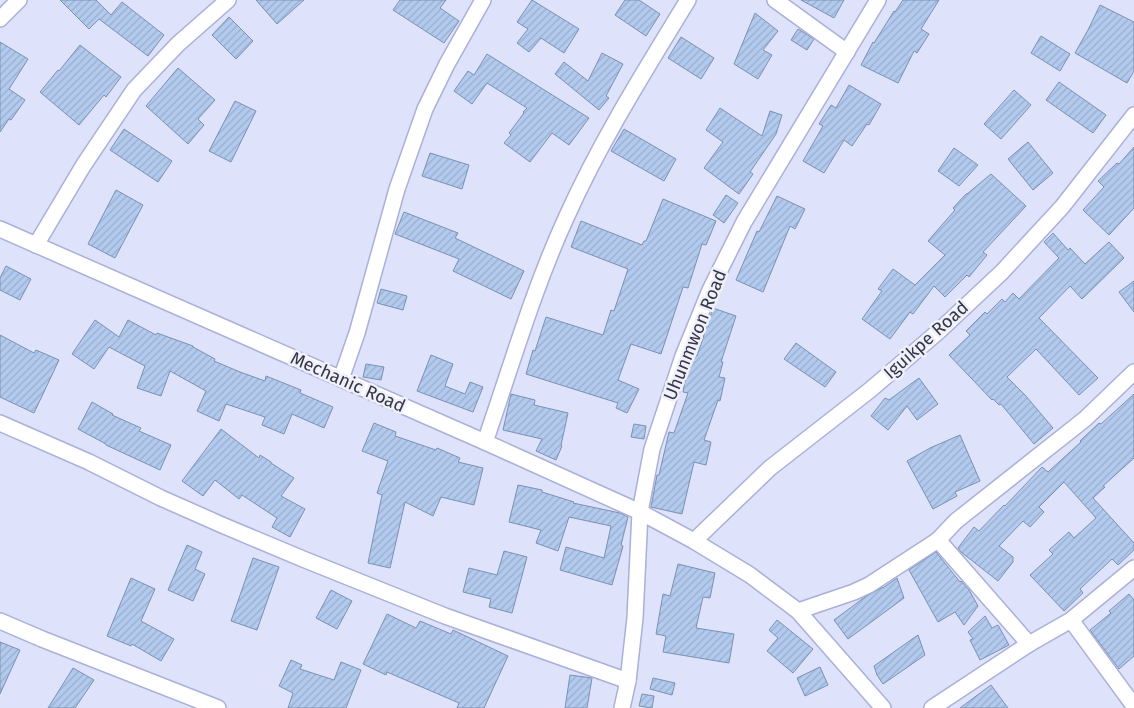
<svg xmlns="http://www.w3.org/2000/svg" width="1134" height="708" font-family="'Fira Sans',sans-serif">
  <defs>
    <pattern id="building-hatch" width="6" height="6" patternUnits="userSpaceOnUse" patternTransform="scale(1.25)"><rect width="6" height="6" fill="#b2caee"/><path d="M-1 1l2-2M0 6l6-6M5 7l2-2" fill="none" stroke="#9aaecd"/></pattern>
  </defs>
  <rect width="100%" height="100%" fill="#dee2fb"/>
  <g fill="url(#building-hatch)" stroke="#7a91b2">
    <path d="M60,0H96L111,15L122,2L164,35L148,56L99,19L89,29Z"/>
    <path d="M256,0H304L277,24Z"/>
    <path d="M400,0H446L440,8L459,21L444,43L393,10Z"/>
    <path d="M532,0L579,29L564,53L541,38L529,52L517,43L528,29L517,22Z"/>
    <path d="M625,0H639L660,14L646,36L615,15Z"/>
    <path d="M801,0H844L834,18Z"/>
    <path d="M903,0H939L921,29L929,34L917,53L914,51L898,83L861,65L873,42L874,43L894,11L895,12Z"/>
    <path d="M1100,5L1134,22V71L1127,83L1075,53L1088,30Z"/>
    <path d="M755,13L778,31L763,50L772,55L758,79L734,64Z"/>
    <path d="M229,17L253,41L236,59L212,35Z"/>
    <path d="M798,29L814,39L807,50L791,40Z"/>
    <path d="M1041,36L1070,54L1060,71L1031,53Z"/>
    <path d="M681,37L714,58L701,79L668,58Z"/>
    <path d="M0,42L28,59L9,89L25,100L11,120L9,119L0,132Z"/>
    <path d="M80,45L121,77L106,97L104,95L79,125L40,92L58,70L59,71Z"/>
    <path d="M602,53L623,64L606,96L609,98L599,110L555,74L564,62L588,81Z"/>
    <path d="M487,54L589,118L569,145L552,133L530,162L504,143L511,135L509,133L524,113L523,112L527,108L487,83L472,104L454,91L468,71L474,75Z"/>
    <path d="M178,68L215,100L198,119L204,125L188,144L146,106Z"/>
    <path d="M1059,82L1106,115L1093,133L1046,100Z"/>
    <path d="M849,85L881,104L869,125L867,124L852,146L844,140L824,173L803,161L823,126L819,124L831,105L836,108Z"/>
    <path d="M1014,90L1031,105L1001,139L984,124Z"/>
    <path d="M235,101L256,111L231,162L209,151Z"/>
    <path d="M720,108L762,136L770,111L782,115L776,134L750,172L753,174L739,194L704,168L723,142L706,130Z"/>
    <path d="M124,129L172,161L158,182L110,150Z"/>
    <path d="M624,129L676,159L664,181L611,151Z"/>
    <path d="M1028,142L1053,173L1033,190L1008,159Z"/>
    <path d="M1134,147V208L1109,235L1083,210L1104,187L1098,181L1117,163L1119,164Z"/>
    <path d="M954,148L978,165L959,186L938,171Z"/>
    <path d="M430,153L469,165L462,189L422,176Z"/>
    <path d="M991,174L1026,206L983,252L987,255L969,277L967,275L945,297L934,286L913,314L910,312L890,339L862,319L882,291L878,289L893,269L915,285L945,255L928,241L955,210L953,208L966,194H967Z"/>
    <path d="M116,190L143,205L115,258L88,244Z"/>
    <path d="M726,195L738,203L724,223L713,215Z"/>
    <path d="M777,196L805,209L795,229L790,226L763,292L736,280L757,231L759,232Z"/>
    <path d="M663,199L716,221L706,245L702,244L688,288L683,287L661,354L631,344L618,380L639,389L627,413L616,408L618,403L526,374L533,350L535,351L546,317L603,335L611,310L614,311L628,269L571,247L581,221L642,245L644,241H646Z"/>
    <path d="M404,212L458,233L455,238L524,271L511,299L453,271L459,259L395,234Z"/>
    <path d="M1053,233L1068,250L1070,248L1085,264L1109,242L1124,258L1082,299L1070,286L1039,318L1098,378L1079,395L1036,349L1007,377L1025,395L1053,428L1034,444L1001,404L999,405L993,399L992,400L949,355L970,335L966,331L985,312L987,314L1002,299L1005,302L1013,293L1019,299L1059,258L1044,242Z"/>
    <path d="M6,266L31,279L20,300L0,290V278Z"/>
    <path d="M1134,281V312L1119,292Z"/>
    <path d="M381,289L407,296L403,310L377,303Z"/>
    <path d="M713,308L736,316L721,362H723L719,377L725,378L720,401L718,400L704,440L711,442L706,465L694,462L682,514L651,507L657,475H659L669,432L674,433L688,393L683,392L686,375L694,355L697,356Z"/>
    <path d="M95,320L119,337L128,320L156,335L157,333L193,346V347L215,359L214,361L240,372L265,381L266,376L301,390L300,393L333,407L324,428L292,414L284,434L262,425L265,417L226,404L219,421L197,411L206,391L170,371L161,396L137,388L145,366L109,347L94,369L72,354Z"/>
    <path d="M0,335L34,353L36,350L59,360L34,413L0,397Z"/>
    <path d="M796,343L836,372L825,387L784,359Z"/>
    <path d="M431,355L453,364L445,386L465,394L470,382L483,387L473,412L417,391Z"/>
    <path d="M366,364L384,367L381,380L363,377Z"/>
    <path d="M919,378L938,404L917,420L907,406L888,430L871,416L885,398L889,400Z"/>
    <path d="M511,394L535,400L534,405L568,413L561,445L562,446L556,460L536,451L542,439L503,430Z"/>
    <path d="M1134,394V458L1103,486L1105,487L1093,498L1134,543V550L1118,565L1112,559L1080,589L1083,593L1064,611L1030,575L1053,554L1049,550L1069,532L1074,538L1096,518L1064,482L1039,507L1044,512L1030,527L1023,521L999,546L1013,557V562L998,581L961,552L958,548L974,527L979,531L1004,505L1005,506L1042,467L1048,472L1081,442L1080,441L1099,423L1101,424Z"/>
    <path d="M92,402L113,414L112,415L141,428L139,431L171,445L160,470L106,445V444L78,429Z"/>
    <path d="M374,423L396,432L395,436L436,450L437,448L460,458L458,462L483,468L474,505L441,497L433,516L405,502L390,568L368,563L382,495L377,493L388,461L362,451Z"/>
    <path d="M634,424L646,426L644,439L631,437Z"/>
    <path d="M221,429L259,458L260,455L271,462V463L294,478L281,496L305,509L290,537L272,527L277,518L242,495L239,499L215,480L203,496L182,481Z"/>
    <path d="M960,435L980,481L955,492L957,496L933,509L907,461L930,448Z"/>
    <path d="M518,485L542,490V492L574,502L573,503L620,513L628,517L621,545L623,546L612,585L560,570L566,547L604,558L611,526L569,517L558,551L536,543L541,530L509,522Z"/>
    <path d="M187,545L202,552L195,569L205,574L193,601L168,590Z"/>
    <path d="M504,551L527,557L512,613L489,607L491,599L463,592L469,568L497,575Z"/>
    <path d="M936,552L960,582L961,581L969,590L978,606L964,625L955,612L938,622L909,570Z"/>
    <path d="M253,558L279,567L257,630L231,621Z"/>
    <path d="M678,564L715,573L710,598L703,597L696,628L734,634L729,663L663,652L666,636L656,634L663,594L670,596Z"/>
    <path d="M131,578L155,589L141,621L174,639L161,661L132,644L131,646L107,636Z"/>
    <path d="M897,578L904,598L848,639L834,620L865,597L883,587V588Z"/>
    <path d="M331,590L352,601L337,629L316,618Z"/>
    <path d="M1129,594L1134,600V656L1119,669L1090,630L1111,613L1109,611Z"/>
    <path d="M387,614L416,628L420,621L451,634L453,630L508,656L484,708H457L459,703L387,672L386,675L363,664Z"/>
    <path d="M985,616L992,628L998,625L1009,645L980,660L970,640L973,639L968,632Z"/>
    <path d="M777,620L813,649L793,673L767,651L778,638L769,630Z"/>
    <path d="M918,635L925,655L883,684L877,675L874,666Z"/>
    <path d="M0,642L20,650L0,694Z"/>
    <path d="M291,660L302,665L300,669L334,680L341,662L361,670L346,708H288L293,693L279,686Z"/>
    <path d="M820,667L828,685L805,696L797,678Z"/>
    <path d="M73,668L94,680L75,708H48Z"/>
    <path d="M570,675L592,678L587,708H565Z"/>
    <path d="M653,678L675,683L672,695L650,689Z"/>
    <path d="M991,685L1008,708H960Z"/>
    <path d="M642,694L654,696L652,708L639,706Z"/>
  </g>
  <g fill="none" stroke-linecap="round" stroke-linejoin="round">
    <g stroke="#aab0d8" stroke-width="18">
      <g id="minor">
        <path d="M775,0L847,52"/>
        <path d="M0,19L19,0"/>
        <path d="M0,229L485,442L640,512L694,541L750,575L798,611L883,708"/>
        <path d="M36,245L83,166L134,90L178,44L228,0"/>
        <path d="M341,379L357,333L397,189L425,109L447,64L483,0"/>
        <path d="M0,423L89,462L161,498L222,525L303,559L445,616L628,681"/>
        <path d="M485,442C511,367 533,290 566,218C600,142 644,72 688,0"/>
        <path d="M938,540L1029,644"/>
        <path d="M694,541L770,468L870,390L939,331L1002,272L1062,207L1134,115"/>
        <path d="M798,611L854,592L869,585L938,540L956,521L1085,419L1134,372"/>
        <path d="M1071,620L1134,706"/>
        <path d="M0,621L42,639L218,708"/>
        <path d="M622,708L628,681L635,618L640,512L652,449L683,356L710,290L744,222L878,0"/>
        <path d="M932,708L1029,644L1071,620L1134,568"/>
      </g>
    </g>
    <use href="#minor" stroke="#fff" stroke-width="15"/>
  </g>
  <g text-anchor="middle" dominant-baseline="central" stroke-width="5" stroke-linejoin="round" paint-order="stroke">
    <g font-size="18" fill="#343646" stroke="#eff0f9">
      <text transform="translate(695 335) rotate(-68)">Uhunmwon Road</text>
      <text transform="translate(926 340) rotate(-42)">Iguikpe Road</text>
      <text transform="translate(348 382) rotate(24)">Mechanic Road</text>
    </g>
  </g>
</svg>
